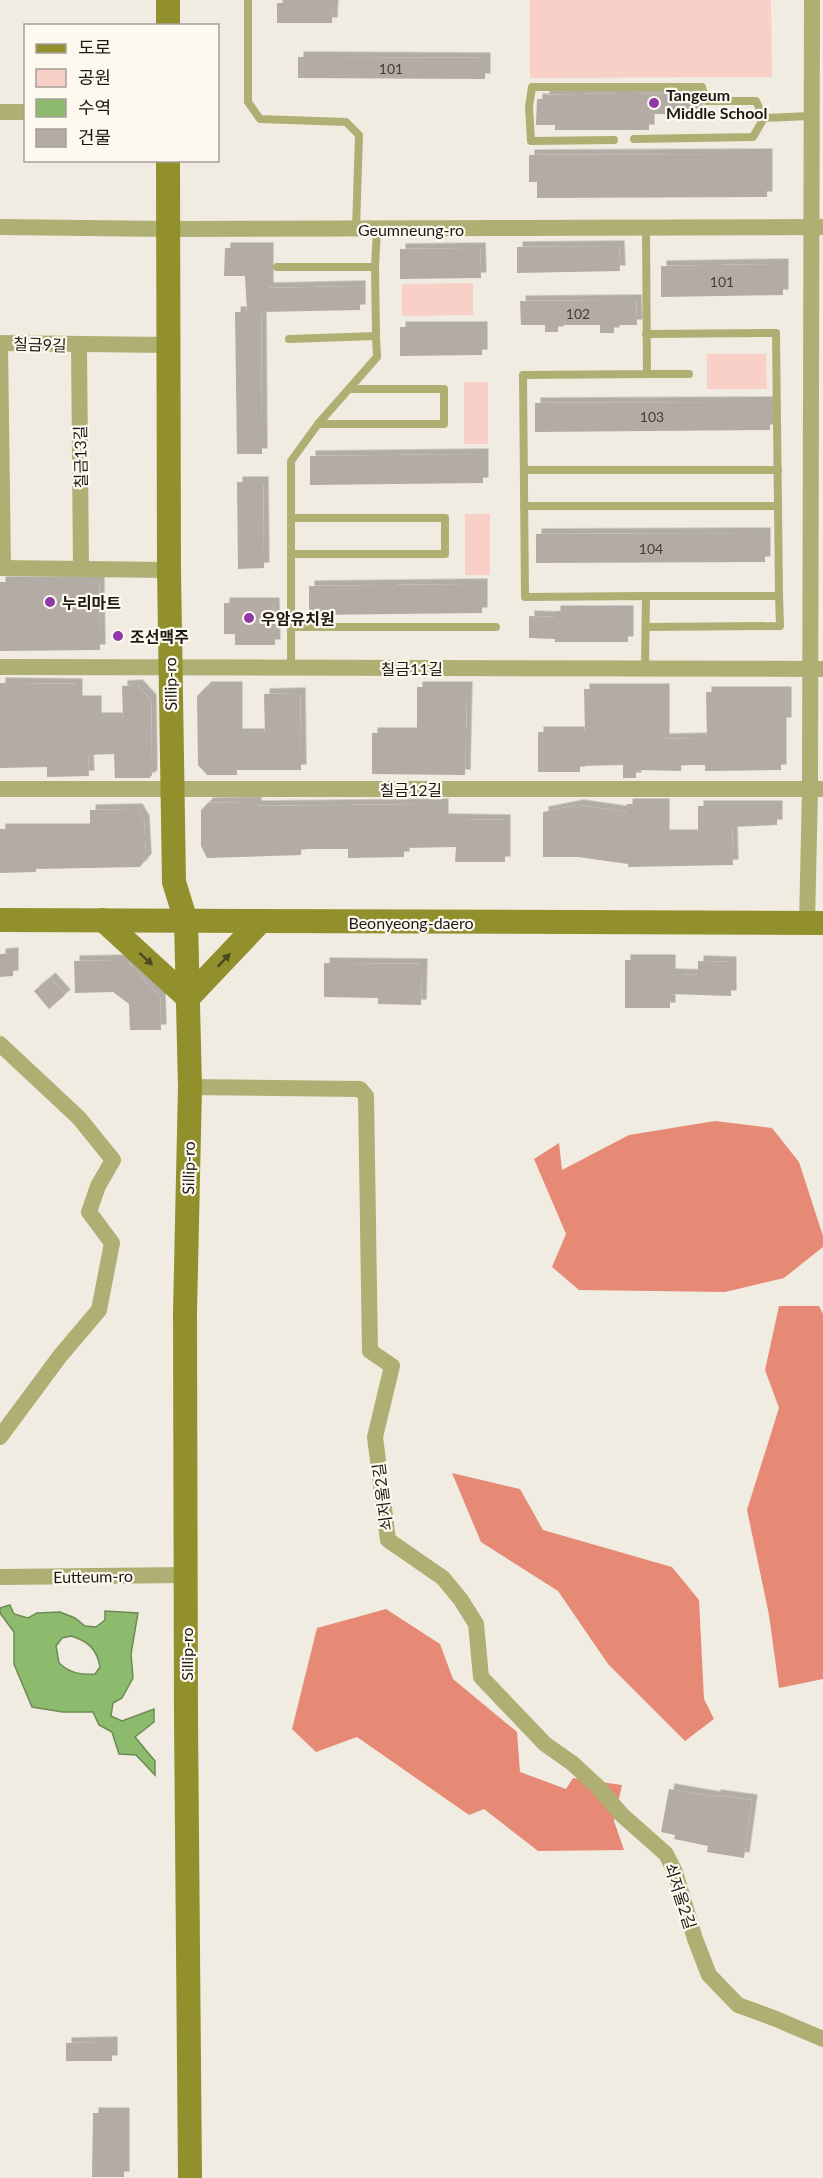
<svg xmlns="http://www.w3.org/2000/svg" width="823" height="2178" font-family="Lato,'Noto Sans KR',sans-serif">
  <defs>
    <filter id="shadow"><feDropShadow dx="5.5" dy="-5.5" stdDeviation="0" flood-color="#0004"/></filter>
  </defs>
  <rect width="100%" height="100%" fill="#f1ece2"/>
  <g fill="#f8d0c7">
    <path d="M530,0H771L772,77L530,78Z"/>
    <path d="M473,283V315L402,316V284Z"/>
    <path d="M707,354H766L767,389H707Z"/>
    <rect x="464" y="382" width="24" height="62"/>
    <rect x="465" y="514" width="25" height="61"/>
  </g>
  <g fill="#e68a76">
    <path d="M715,1121L772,1128L799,1162L823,1236V1247L784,1278L725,1292L579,1290L552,1267L566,1234L534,1159L559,1143L562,1170L629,1135Z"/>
    <path d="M779,1306H819L823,1314V1679L779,1688L769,1615L747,1510L779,1408L765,1370Z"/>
    <path d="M452,1473L520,1489L543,1530L672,1567L699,1600L704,1699L714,1719L685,1741L608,1664L558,1591L481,1542Z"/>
    <path d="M386,1609L440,1644L453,1679L517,1732L520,1772L566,1789L573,1778L622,1785L614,1821L624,1850L538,1851L484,1809L469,1815L357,1737L316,1752L292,1729L317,1628Z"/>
  </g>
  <path fill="#8dbb6d" stroke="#6b8b53" stroke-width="1.5" fill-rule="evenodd" d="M10,1605L14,1614L28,1618L37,1613L60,1612L75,1618L85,1626L96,1627L105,1620V1611L138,1613L131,1654L133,1678L122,1698L113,1703L111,1716L122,1721L154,1709V1722L135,1737L155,1761V1775L136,1755L119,1754L112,1732L99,1725L93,1712H63L32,1707L14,1664V1632L0,1613V1608ZM71,1636C88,1641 97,1649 100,1667L95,1674C80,1675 70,1673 59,1663L56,1646L62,1638Z"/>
  <g fill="#b4aba4" filter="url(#shadow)">
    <path d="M277,3H333L332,23H277Z"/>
    <path d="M298,57L485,58V79L298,78Z"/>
    <path d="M623,93L697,94V114H649V130H555V125H536L537,99H544V95Z"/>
    <path d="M767,154V197L537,198V182H529V155Z"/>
    <path d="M619,246L620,271L517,273V247Z"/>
    <path d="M225,248H268V288L360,286V310L261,312L262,454H237L235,312H247L245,276H224Z"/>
    <path d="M480,248L481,278L400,279V249Z"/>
    <path d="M783,264V295L661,297V266Z"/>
    <path d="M636,300L637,325H614V333H600V325H558V332H545V325H521L520,301Z"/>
    <path d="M400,327H482V355L400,356Z"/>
    <path d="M770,402V430L535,432V403Z"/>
    <path d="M483,454V483L310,485V456Z"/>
    <path d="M237,482H263L264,568L238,569Z"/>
    <path d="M765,533V562L536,563V534Z"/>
    <path d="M0,582H99L100,650L0,651Z"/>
    <path d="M482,584V613L309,615V586Z"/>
    <path d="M224,603H274L275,645H235V634H224Z"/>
    <path d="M555,611H628V642H555V639L529,638V616L555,617Z"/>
    <path d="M0,683L77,684V701H96V718H123L122,686L137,685L151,700L152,775L149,778H115L114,754L88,755L89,776L47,777V767L0,768Z"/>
    <path d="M206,687H237V734H265L264,694L300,693L301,770H237V775H207L198,765L197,696Z"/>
    <path d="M417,687H467L465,775L372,774V733H417Z"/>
    <path d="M584,689H664V739L707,738L706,692H786V723H781V770L705,771V765H681V771L636,770V778H623V765L580,766V772H538V732H585Z"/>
    <path d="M256,802V806L443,804V819L505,820V862H455L456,847L404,848V857L348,858V849H301V855L207,858L201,846V810L208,803Z"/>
    <path d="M627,804H664V835H698V806H777V825L732,827L733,865L628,867V864L578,857H543V812L578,805L627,812Z"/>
    <path d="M137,809L144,821L146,859L140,867L36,869V872L0,873V829H90V810Z"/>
    <path d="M13,953V976L0,977V954Z"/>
    <path d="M126,960L160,997L161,1030H130L129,1004L113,992L75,993L74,961Z"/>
    <path d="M625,960H670V974L698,975V961L731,962V996L670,994V1008H625Z"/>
    <path d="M324,963L422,964L421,1005L378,1004V998L324,997Z"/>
    <path d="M50,978L65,995L49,1009L34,991Z"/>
    <path d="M669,1789L715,1797V1795L752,1800L744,1858L707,1852L708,1846L674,1839L675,1835L661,1832Z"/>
    <path d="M112,2042V2061H66V2043Z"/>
    <path d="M93,2113H124V2177H92Z"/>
  </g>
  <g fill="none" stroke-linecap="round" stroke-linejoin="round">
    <g stroke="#afaf74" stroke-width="8">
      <path d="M248,0V102L260,119L346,122L359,135L356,229"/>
      <path d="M634,139L753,137L764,118"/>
      <path d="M614,140L531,141L529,107L532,87H702L706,101H756L764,118L811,116"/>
      <path d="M277,267H375"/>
      <path d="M646,334L776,333L779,596H646"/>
      <path d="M289,339L376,336L375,267L377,229"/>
      <path d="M647,374H689"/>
      <path d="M318,424H444V389H351"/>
      <path d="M524,470H778"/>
      <path d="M524,506H778"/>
      <path d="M291,554H445V518H291"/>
      <path d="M291,627H496"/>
      <path d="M646,627L780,626L779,596"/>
      <path d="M291,667V461L318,424L377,357L376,336"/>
      <path d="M645,669L646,596L525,597L523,375L647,374L646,228"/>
    </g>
    <g stroke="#afaf74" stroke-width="16">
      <path d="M0,112H26"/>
      <path d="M0,227L168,229L823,227"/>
      <path d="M0,343L3,568"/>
      <path d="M0,343L167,345"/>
      <path d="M79,345L81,569"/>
      <path d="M0,568L169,570"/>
      <path d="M0,667L823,669"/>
      <path d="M0,789H823"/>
      <path d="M807,923L810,790L812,0"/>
      <path d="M0,1044L79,1118L113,1160L98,1186L89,1212L112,1243L99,1310L60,1356L0,1437"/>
      <path d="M190,1087L360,1089L366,1096L370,1351L392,1366L375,1437L388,1540L443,1578L461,1600L476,1624L481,1677L545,1744L572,1763L597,1786L622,1815L666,1854L675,1872L695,1939L709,1975L738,2005L776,2019L823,2039"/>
      <path d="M0,1577L187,1575"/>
    </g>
    <g stroke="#92902c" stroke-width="24">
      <path d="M168,26V0"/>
      <path d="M168,160L169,570L174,882L186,921L190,1087L185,1313L186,1719L190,2178"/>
      <path d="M0,920L823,923"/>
      <path d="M103,920L188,998"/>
      <path d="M188,998L260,922"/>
    </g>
  </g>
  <defs><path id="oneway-solid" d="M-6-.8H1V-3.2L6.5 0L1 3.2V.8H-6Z" transform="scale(1.5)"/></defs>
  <g fill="#4b491f">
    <use href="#oneway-solid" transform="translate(146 959) rotate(43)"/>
    <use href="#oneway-solid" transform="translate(224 960) rotate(-47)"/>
  </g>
  <g fill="#8e39a7" stroke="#fef9ef" stroke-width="2">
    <circle cx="654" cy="103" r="6"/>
    <circle cx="50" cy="602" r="6"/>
    <circle cx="249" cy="618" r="6"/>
    <circle cx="118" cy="636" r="6"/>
  </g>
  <g text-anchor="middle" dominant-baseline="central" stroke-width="4.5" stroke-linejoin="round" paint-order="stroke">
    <g font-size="14" fill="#423e3a">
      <text x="391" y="68">101</text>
      <text x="722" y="281">101</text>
      <text x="578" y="313">102</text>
      <text x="652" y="416">103</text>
      <text x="651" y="548">104</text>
    </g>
    <g font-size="16" font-weight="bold" fill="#1c1a17" stroke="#fef9ef" text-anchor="start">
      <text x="666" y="94">Tangeum<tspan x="666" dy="18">Middle School</tspan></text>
      <text x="62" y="602">누리마트</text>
      <text x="261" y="618">우암유치원</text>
      <text x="130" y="636">조선맥주</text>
    </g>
    <g font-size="16" fill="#1c1a17" stroke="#fef9ef">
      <text x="411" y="229">Geumneung-ro</text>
      <text transform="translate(40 344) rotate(2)">칠금9길</text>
      <text transform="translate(80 457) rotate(-91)">칠금13길</text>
      <text x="412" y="668">칠금11길</text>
      <text transform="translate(170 684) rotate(-91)">Sillip-ro</text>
      <text x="411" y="789">칠금12길</text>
      <text x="411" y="922">Beonyeong-daero</text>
      <text transform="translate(188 1168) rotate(-89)">Sillip-ro</text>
      <text transform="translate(382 1497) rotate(-97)">쇠저울2길</text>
      <text transform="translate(93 1576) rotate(-1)">Eutteum-ro</text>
      <text transform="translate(186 1654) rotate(-90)">Sillip-ro</text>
      <text transform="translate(681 1896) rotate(72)">쇠저울2길</text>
    </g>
  </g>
  <rect x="24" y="24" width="195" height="138" fill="#fef9ef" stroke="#a4a099" stroke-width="1.5"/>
  <rect x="36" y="44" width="30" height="9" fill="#92902c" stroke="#a4a099" stroke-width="1.5"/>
  <text x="78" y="54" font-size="18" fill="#1c1a17">도로</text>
  <rect x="36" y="69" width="30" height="18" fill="#f8d0c7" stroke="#a4a099" stroke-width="1.5"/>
  <text x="78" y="84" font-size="18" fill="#1c1a17">공원</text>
  <rect x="36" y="99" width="30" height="18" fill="#8dbb6d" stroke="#a4a099" stroke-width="1.5"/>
  <text x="78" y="114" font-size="18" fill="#1c1a17">수역</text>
  <rect x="36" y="129" width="30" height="18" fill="#b4aba4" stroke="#a4a099" stroke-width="1.5"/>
  <text x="78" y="144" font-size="18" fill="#1c1a17">건물</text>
</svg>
